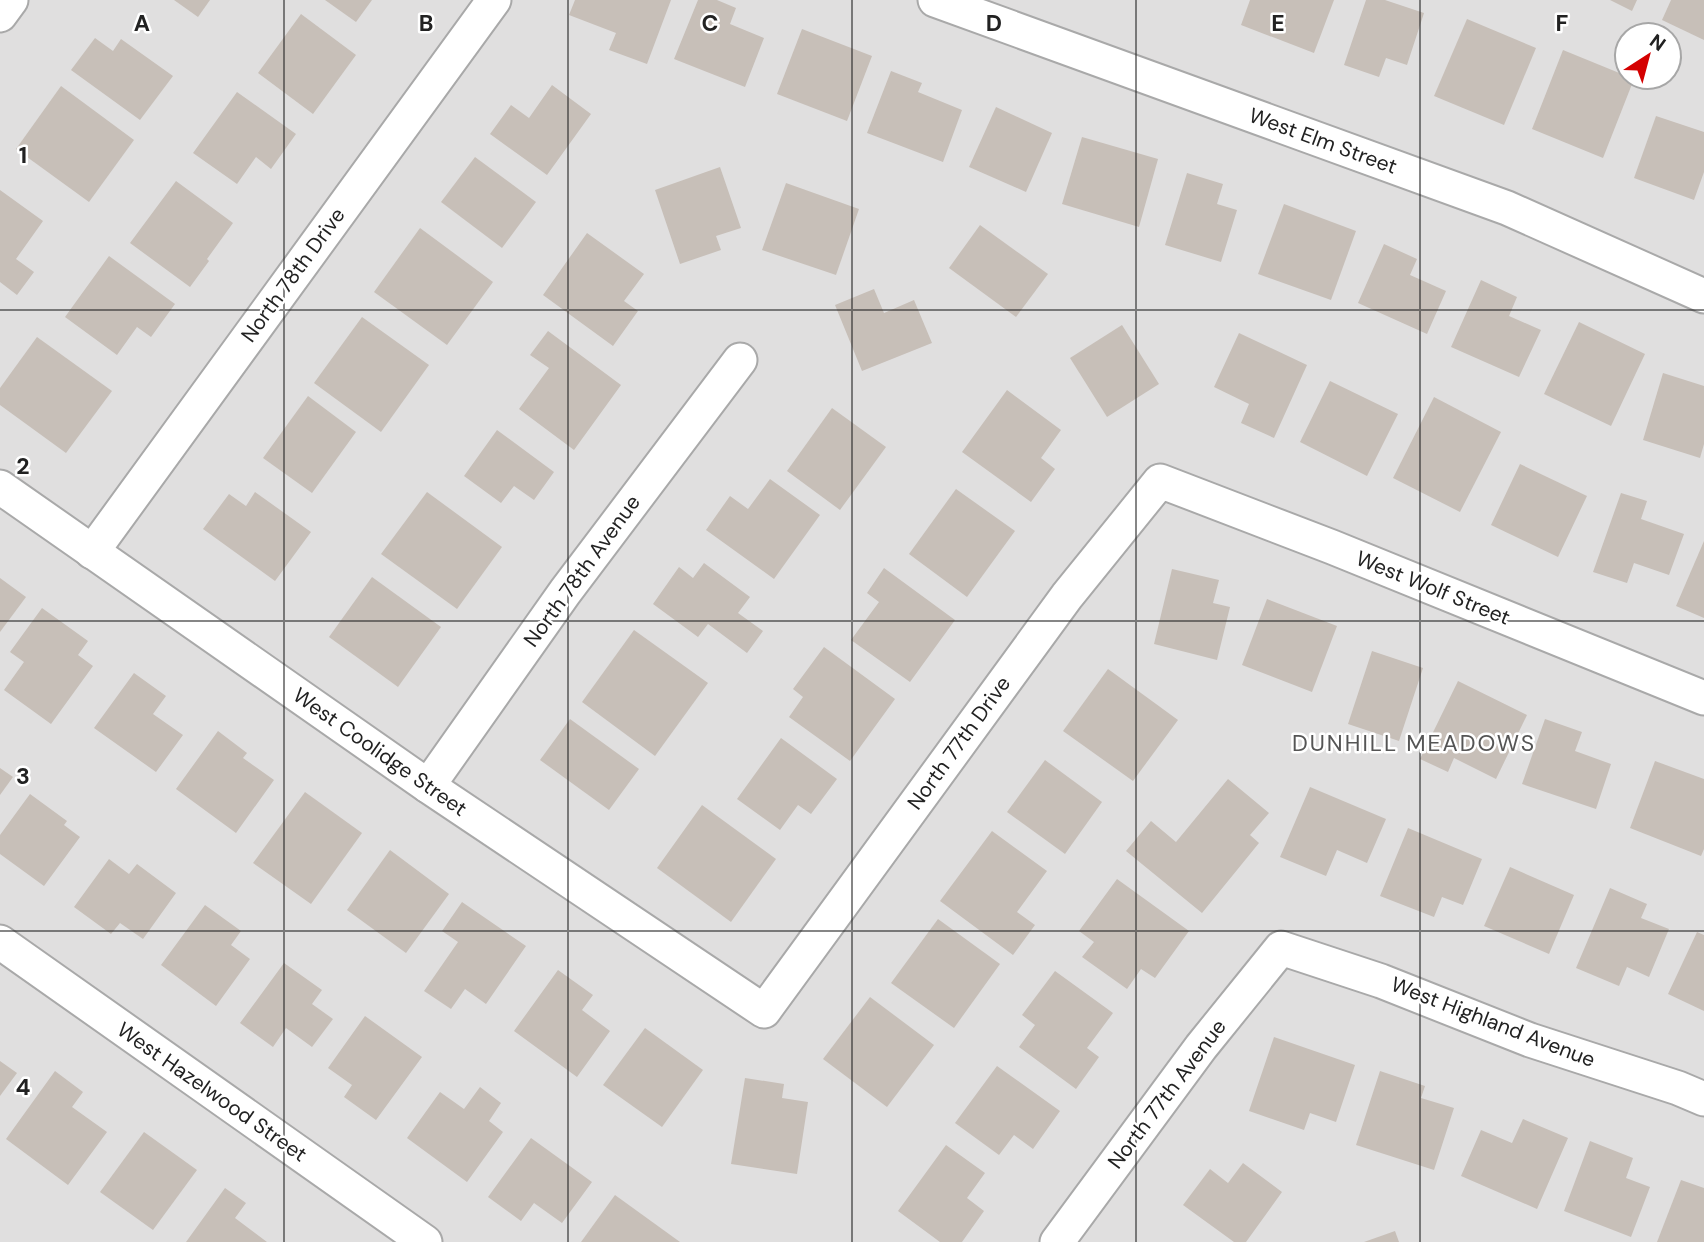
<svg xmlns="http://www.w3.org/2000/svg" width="1704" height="1242" font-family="'DM Sans',sans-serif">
  <rect width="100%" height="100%" fill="#f2efe9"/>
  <path fill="#e0dfdf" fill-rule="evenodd" d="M0,0H1704V1242H0ZM1627,35H1669V77H1627Z"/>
  <g fill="#c7bfb8">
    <path d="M174,0H210L198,17Z"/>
    <path d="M325,0H372L356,22Z"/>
    <path d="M575,0H671L647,64L609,50L616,33L569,15Z"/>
    <path d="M698,0H717L736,8L730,24L764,38L745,87L674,59Z"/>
    <path d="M1250,0H1334L1314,53L1241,25Z"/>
    <path d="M1366,0H1385L1424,13L1407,65L1386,58L1379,77L1344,65Z"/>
    <path d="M1610,0H1637L1632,11Z"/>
    <path d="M1671,0H1704V40L1662,20Z"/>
    <path d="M301,14L356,55L313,114L258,73Z"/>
    <path d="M1467,19L1536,48L1504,125L1434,96Z"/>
    <path d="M802,29L872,56L847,121L777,94Z"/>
    <path d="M95,38L113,51L121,39L173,76L140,120L71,70Z"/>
    <path d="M1563,50L1634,79L1603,158L1532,129Z"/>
    <path d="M891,71L922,83L918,92L962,110L943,162L867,133Z"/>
    <path d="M552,85L591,114L547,175L490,134L511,105L529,118Z"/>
    <path d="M61,86L134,140L89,202L16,149Z"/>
    <path d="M237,92L296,134L271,169L256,157L237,184L193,153Z"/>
    <path d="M996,107L1052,133L1026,192L969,167Z"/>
    <path d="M1656,116L1704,132V172L1694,200L1634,178Z"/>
    <path d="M1082,137L1158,159L1139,227L1062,204Z"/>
    <path d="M475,157L536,202L502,248L441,202Z"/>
    <path d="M720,167L741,228L716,236L721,250L680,264L655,190Z"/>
    <path d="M1187,173L1223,184L1217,204L1237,210L1221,262L1165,245Z"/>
    <path d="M176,181L233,223L207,259L209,261L190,287L130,243Z"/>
    <path d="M786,183L859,209L836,275L762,250Z"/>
    <path d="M0,190L43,221L16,259L34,272L17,295L0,282Z"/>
    <path d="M1284,204L1356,231L1331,300L1258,274Z"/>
    <path d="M980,225L1048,274L1016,317L949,268Z"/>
    <path d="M420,228L493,282L447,345L374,292Z"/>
    <path d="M587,233L644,274L624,301L638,311L613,346L543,295Z"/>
    <path d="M1384,244L1417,259L1410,275L1446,291L1427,334L1358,303Z"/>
    <path d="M109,256L175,304L151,337L137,327L117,355L65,317Z"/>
    <path d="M1481,280L1517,297L1509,316L1541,330L1519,377L1451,347Z"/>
    <path d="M874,289L884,313L914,300L932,343L862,371L835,305Z"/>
    <path d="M362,317L429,365L381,432L314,383Z"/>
    <path d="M1579,322L1645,354L1611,426L1544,394Z"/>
    <path d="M1122,325L1159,384L1107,417L1070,358Z"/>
    <path d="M548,331L621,385L574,450L519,409L549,368L530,355Z"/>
    <path d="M1239,333L1307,365L1274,438L1241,423L1249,404L1214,387Z"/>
    <path d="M37,337L112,391L66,453L0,405V388Z"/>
    <path d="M1663,373L1704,386V444L1700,458L1643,440Z"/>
    <path d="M1330,381L1398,414L1367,476L1300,442Z"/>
    <path d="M1007,390L1061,430L1041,458L1055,469L1031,502L962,452Z"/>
    <path d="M308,396L356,432L312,493L263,458Z"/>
    <path d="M1434,397L1501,432L1460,512L1393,478Z"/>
    <path d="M832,408L886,447L840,510L787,471Z"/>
    <path d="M497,430L554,472L534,500L514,486L501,503L464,476Z"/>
    <path d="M1520,464L1587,496L1558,557L1491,525Z"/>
    <path d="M770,479L820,515L774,579L706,530L730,496L748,509Z"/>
    <path d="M956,489L1015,531L967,597L909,554Z"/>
    <path d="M255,492L311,532L275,581L203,529L229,494L246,506Z"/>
    <path d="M427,492L502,547L457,609L381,554Z"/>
    <path d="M1621,493L1647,501L1641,519L1684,534L1669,575L1634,563L1627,583L1593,572Z"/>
    <path d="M1704,541V618L1676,606Z"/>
    <path d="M704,563L750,597L738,613L763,631L747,653L708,624L698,637L653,604L679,567L693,578Z"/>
    <path d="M884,568L955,620L910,682L851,640L879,602L867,593Z"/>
    <path d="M1172,569L1219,580L1213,603L1230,607L1217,660L1154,644Z"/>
    <path d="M372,577L441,627L398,687L329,637Z"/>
    <path d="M0,578L26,597L0,632Z"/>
    <path d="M1267,599L1337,626L1312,692L1242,665Z"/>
    <path d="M42,608L88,641L78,655L93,666L51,724L4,690L24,662L10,652Z"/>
    <path d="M634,630L708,683L655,756L582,702Z"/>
    <path d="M824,647L895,699L850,761L789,717L803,697L793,689Z"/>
    <path d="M1372,651L1423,668L1399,741L1348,724Z"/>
    <path d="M1108,669L1178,720L1133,781L1063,731Z"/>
    <path d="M134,673L166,696L153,714L183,735L156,772L94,728Z"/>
    <path d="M1458,681L1527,715L1496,779L1454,758L1448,772L1420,759Z"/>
    <path d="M570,719L639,769L609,810L540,760Z"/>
    <path d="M1545,719L1582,732L1575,751L1611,764L1596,809L1522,784Z"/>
    <path d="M218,731L247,753L243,758L274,780L236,833L176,789Z"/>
    <path d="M781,738L837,779L811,814L798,805L780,830L737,799Z"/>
    <path d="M1045,760L1102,802L1065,854L1007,812Z"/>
    <path d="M1655,761L1704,779V849L1701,856L1630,828Z"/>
    <path d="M0,768L13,777L0,795Z"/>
    <path d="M1228,779L1269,813L1250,835L1259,843L1202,913L1126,851L1151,821L1176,842Z"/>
    <path d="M1310,787L1386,819L1367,863L1337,850L1326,876L1280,857Z"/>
    <path d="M305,792L362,833L311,904L253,863Z"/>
    <path d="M30,794L67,821L64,825L80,837L44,886L0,854V835Z"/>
    <path d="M702,805L776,859L731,922L657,868Z"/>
    <path d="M1408,828L1482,859L1463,905L1442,897L1434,917L1380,896Z"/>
    <path d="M992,831L1047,871L1017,912L1035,925L1013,955L940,901Z"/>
    <path d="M390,850L449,894L406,953L347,910Z"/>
    <path d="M109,859L129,874L137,864L176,893L143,939L120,923L111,934L74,907Z"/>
    <path d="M1510,867L1574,895L1549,954L1484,926Z"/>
    <path d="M1117,879L1189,931L1155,978L1141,969L1127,989L1082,957L1094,942L1079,931Z"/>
    <path d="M1610,888L1647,904L1641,918L1669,929L1649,977L1627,967L1619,986L1576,968Z"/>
    <path d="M462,902L526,946L486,1004L465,989L451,1009L424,991L458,942L442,931Z"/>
    <path d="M205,905L241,931L231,945L250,959L216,1006L161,965Z"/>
    <path d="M938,919L1000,964L954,1028L891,983Z"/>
    <path d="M1697,932L1704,935V1011L1668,994Z"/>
    <path d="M284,963L322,990L312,1004L333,1019L312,1047L286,1028L273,1047L240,1023Z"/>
    <path d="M558,970L593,995L582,1010L610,1031L577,1077L514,1031Z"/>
    <path d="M1055,971L1113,1013L1087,1048L1099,1057L1076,1089L1019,1047L1035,1025L1022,1015Z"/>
    <path d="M870,997L934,1045L887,1107L823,1059Z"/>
    <path d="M365,1016L422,1057L376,1120L344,1097L352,1085L328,1068Z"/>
    <path d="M645,1028L703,1070L662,1127L603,1085Z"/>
    <path d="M1274,1037L1355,1065L1336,1122L1310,1113L1304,1130L1249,1111Z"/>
    <path d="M0,1061L17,1073L0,1096Z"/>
    <path d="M997,1066L1060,1111L1033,1149L1014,1135L999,1155L955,1123Z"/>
    <path d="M55,1071L83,1092L72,1107L107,1132L68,1185L6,1139Z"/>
    <path d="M1380,1071L1425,1086L1421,1098L1454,1108L1434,1170L1356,1145Z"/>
    <path d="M745,1078L784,1084L782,1098L808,1102L797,1174L731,1164Z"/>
    <path d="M480,1087L501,1103L489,1121L503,1132L467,1182L407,1138L440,1092L464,1109Z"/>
    <path d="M1523,1119L1568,1138L1537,1209L1461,1176L1481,1130L1512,1143Z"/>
    <path d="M144,1132L197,1170L153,1230L100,1192Z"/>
    <path d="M531,1138L592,1182L562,1223L534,1203L521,1221L488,1197Z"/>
    <path d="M1590,1141L1633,1158L1626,1178L1650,1187L1631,1237L1564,1211Z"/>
    <path d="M946,1145L985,1173L967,1198L984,1211L962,1242H940L898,1211Z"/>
    <path d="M1243,1163L1282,1192L1246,1242H1234L1183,1205L1210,1169L1228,1183Z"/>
    <path d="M1681,1180L1704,1188V1242H1657Z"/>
    <path d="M225,1188L246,1203L235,1218L267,1242H186Z"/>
    <path d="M615,1195L680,1242H581Z"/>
    <path d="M1395,1231L1399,1242H1364Z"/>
  </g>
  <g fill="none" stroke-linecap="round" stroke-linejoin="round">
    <g stroke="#a9a9a9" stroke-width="37">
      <g id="minor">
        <path d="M935,0L1507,208L1704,296"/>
        <path d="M0,15L11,0"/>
        <path d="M0,487L428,786L764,1011L1067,596L1160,481L1332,547L1704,698"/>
        <path d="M92,552L494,0"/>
        <path d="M428,786L565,592L740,360"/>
        <path d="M0,942L425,1242"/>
        <path d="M1057,1242L1201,1047L1281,948L1381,981L1530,1040L1678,1088L1704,1099"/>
      </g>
    </g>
    <use href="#minor" stroke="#fff" stroke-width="33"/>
  </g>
  <path fill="none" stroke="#222" stroke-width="2" stroke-opacity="0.55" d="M284,0V1242M568,0V1242M852,0V1242M1136,0V1242M1420,0V1242M0,310H1704M0,621H1704M0,931H1704"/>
  <g text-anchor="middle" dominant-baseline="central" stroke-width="5" stroke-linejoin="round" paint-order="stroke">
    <g font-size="21" fill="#222" stroke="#fff">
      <text transform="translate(1323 141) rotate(20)">West Elm Street</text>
      <text transform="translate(293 275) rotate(-54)">North 78th Drive</text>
      <text transform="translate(582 571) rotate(-54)">North 78th Avenue</text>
      <text transform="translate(1433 588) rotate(22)">West Wolf Street</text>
      <text transform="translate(959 743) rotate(-54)">North 77th Drive</text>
      <text transform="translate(380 752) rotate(35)">West Coolidge Street</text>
      <text transform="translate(1493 1022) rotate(21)">West Highland Avenue</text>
      <text transform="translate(212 1092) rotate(35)">West Hazelwood Street</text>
      <text transform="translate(1167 1094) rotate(-53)">North 77th Avenue</text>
    </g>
    <g font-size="23" letter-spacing="2" fill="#555" stroke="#fff">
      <text x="1414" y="743">DUNHILL MEADOWS</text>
    </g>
  </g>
  <g font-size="23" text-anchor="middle" font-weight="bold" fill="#222" stroke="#fff" stroke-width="5" stroke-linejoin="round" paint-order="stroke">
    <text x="142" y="31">A</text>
    <text x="426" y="31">B</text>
    <text x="710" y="31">C</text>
    <text x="994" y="31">D</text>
    <text x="1278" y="31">E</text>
    <text x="1562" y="31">F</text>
    <text x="23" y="163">1</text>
    <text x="23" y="474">2</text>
    <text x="23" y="784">3</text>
    <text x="23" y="1095">4</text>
  </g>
  <g transform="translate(1648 56) rotate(36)"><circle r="33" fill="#ffffff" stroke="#a7a7a7" stroke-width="2"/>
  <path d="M0-5L12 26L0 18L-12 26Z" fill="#d40000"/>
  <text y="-10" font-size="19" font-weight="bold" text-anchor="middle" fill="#222222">N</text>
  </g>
</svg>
